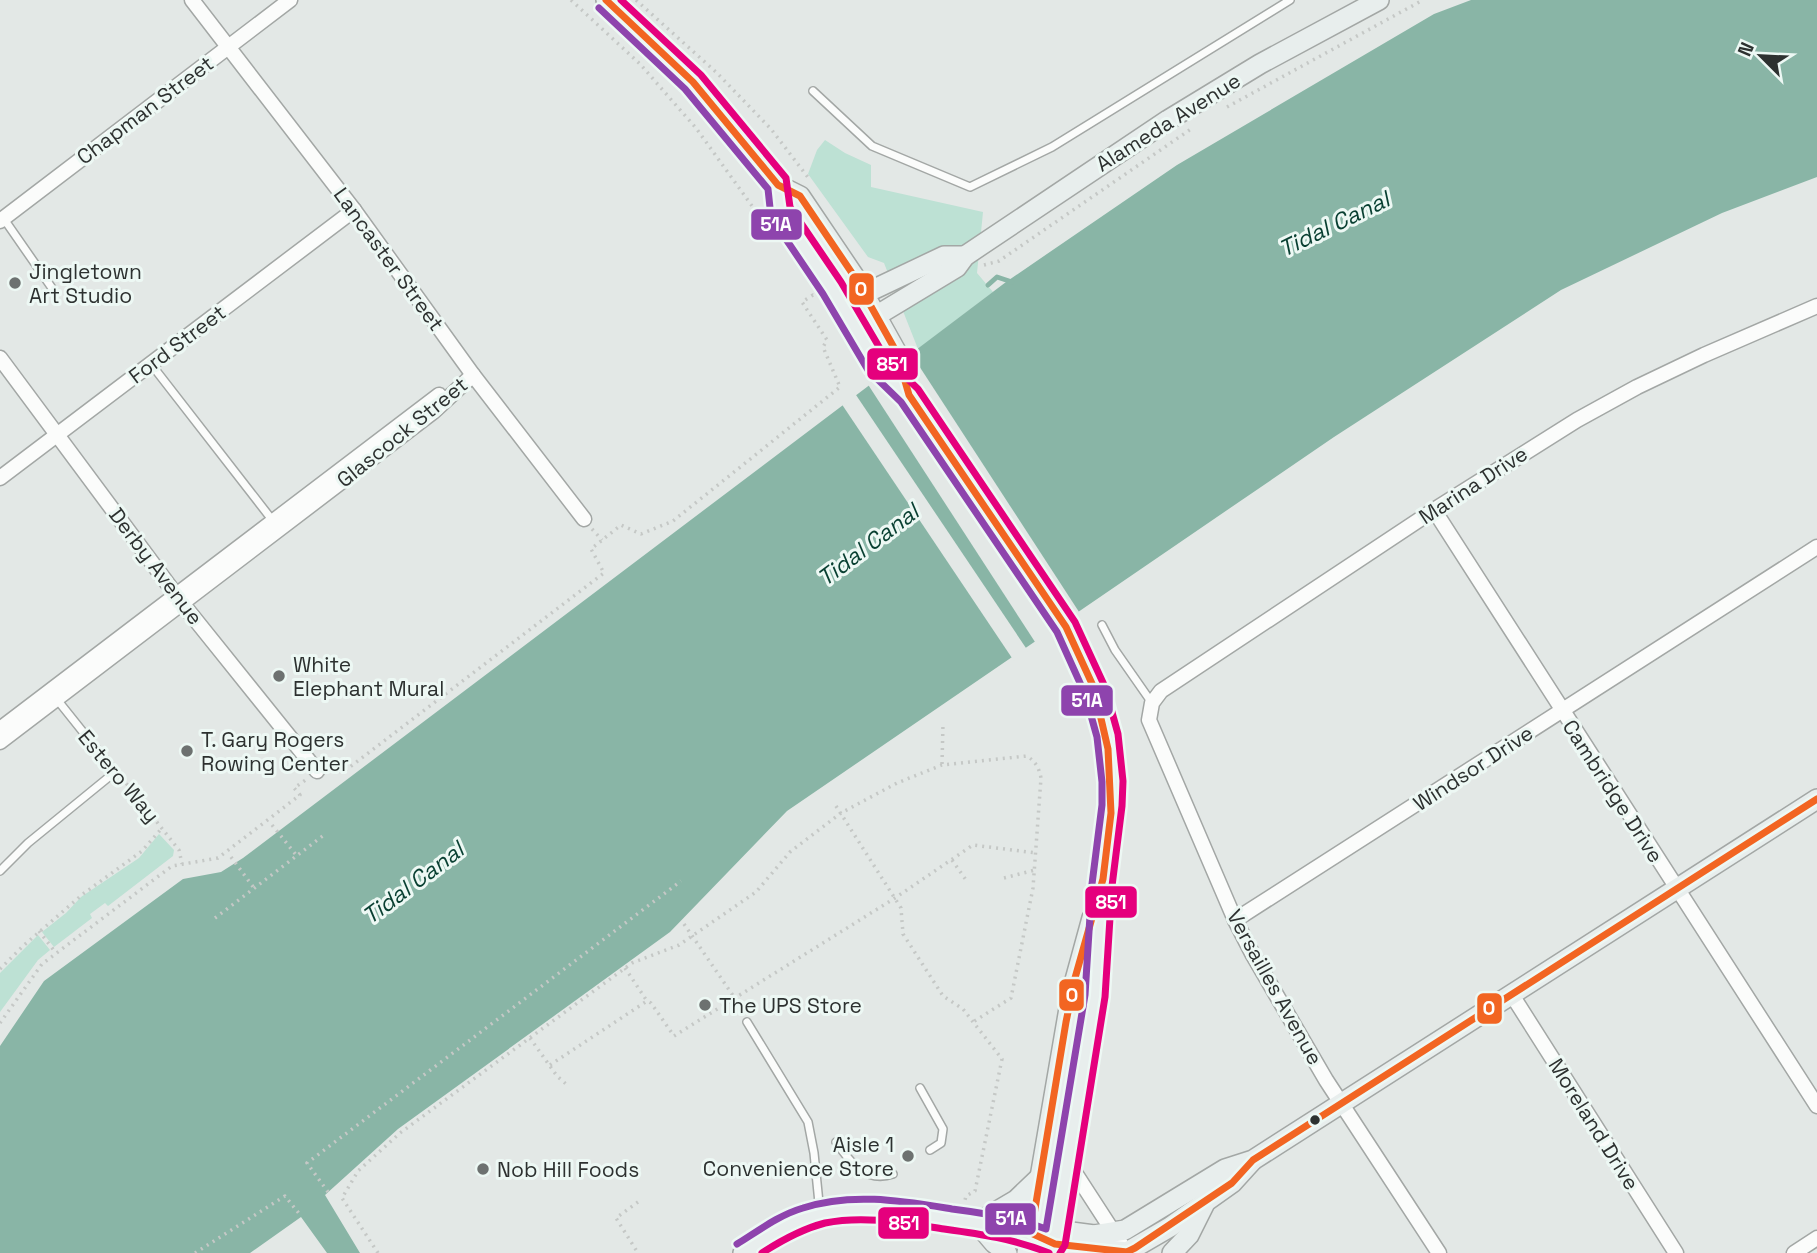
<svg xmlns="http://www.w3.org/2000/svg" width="1817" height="1253" font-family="'Space Grotesk',sans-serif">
  <rect width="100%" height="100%" fill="#e3e8e6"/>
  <g fill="#bde1d4">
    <path d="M825,140L845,153L871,165V187L983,212L977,273L993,292L918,349L884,263L868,257L808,174L817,150Z"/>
    <path d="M159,834L174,850L173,856L108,906L105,903L90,914L92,918L54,947L42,932L66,913L81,897L139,858Z"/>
    <path d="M38,935L50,950L38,960L0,1012V973Z"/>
  </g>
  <path fill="#89b5a6" d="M1471,0H1817V177L1722,213L1561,290L1334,437L787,811L670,932L398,1129L325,1195L360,1253H327L301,1217L250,1253H0V1046L44,981L183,879L221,872L243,858L1006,282L1177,165L1434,14Z"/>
  <g fill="#e3e8e6">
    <path d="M910,352L1081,615L1037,645L867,383Z"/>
    <path d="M854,392L1028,651L1014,661L841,403Z"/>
  </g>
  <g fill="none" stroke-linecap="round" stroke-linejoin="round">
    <path stroke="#89b5a6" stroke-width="5" d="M988,285L997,277L1012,282"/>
    <g stroke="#a3a7a5" stroke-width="10">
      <g id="lane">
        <path d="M813,91L872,146L970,187L1052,147L1290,0"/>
        <path d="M4,219L54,291"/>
        <path d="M151,364L273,521"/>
        <path d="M1102,625L1115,650L1152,703"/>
        <path d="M0,871L28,843L115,772L55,697"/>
        <path d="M747,1022L808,1122L814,1153L820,1213"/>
        <path d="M920,1088L943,1129L941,1143L930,1150"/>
        <path d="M836,1142C850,1162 865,1183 893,1174"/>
      </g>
    </g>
    <g stroke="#a3a7a5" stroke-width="17">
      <g id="street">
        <path d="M192,0L354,210L473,375L584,519"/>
        <path d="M0,221L290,0"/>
        <path d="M0,358L182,603L317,771"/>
        <path d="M0,478L354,210"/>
        <path d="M1434,510L1817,1106"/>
        <path d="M0,729L439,395"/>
        <path d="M0,742L433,412L473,375"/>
        <path d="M1235,920L1817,547"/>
        <path d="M1512,995L1676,1253"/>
        <path d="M1068,1162L1127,1253"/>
        <path d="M1439,1253L1326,1080L1253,955L1235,920L1149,720L1152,703L1161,691L1434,510L1577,420L1637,387L1704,355L1817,306"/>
        <path d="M1794,1253L1817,1238"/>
      </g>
    </g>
    <g stroke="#a3a7a5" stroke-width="22">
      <g id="secondary">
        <path d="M606,0L693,82L778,185L800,196L854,276L897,353L909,395"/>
        <path d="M778,185L780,211L832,288L877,364L909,395L1066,627L1087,665L1106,727L1112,763V804L1103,880L1095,995L1053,1253"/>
        <path d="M857,304L864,294L944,256H965"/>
        <path d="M847,316H876L957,267L965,256L1168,120L1260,64L1379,0"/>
        <path d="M977,1223L1016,1200L1040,1177"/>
        <path d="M977,1223L994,1243L1007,1253"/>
        <path d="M1031,1233L1056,1230L1094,1235L1125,1230L1225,1169L1253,1160L1817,799"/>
        <path d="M743,1253L770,1235L806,1217L838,1210L881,1208L1031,1233L1055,1244L1127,1252L1170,1227L1232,1183L1252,1161"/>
        <path d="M1027,1253L1072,991L1092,918"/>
        <path d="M1172,1253L1189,1235L1204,1205"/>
      </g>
    </g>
    <g stroke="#c5c8c6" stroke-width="3.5" stroke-dasharray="2 5" stroke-linecap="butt">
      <path d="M571,0L640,64L696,128L765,224"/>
      <path d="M636,0L717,73L771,129L810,180"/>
      <path d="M1227,107L1423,0"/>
      <path d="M984,265L999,261L1191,129"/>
      <path d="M592,529L602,540"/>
      <path d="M330,761L342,773L604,573L591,549L621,525L641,534L673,521L840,387L823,347L827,340L802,302L813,295L816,296"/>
      <path d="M942,764L943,724"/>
      <path d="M122,778L179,850L182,864"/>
      <path d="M836,806L901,908L903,934L943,996L963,1009L1002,1059L975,1191L966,1196L965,1200"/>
      <path d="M272,825L297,856"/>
      <path d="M231,857L254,888"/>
      <path d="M952,860L966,880"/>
      <path d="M1004,878L1035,870"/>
      <path d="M215,918L324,835"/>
      <path d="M684,924L734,997"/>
      <path d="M39,931L56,953"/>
      <path d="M625,968L647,1001"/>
      <path d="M0,969L23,946L83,894L142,851L162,828"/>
      <path d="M0,1023L42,964L172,866L218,858L300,795L294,788L307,779"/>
      <path d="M530,1038L557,1076L566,1084"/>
      <path d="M550,1065L647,1001L651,1003L674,1036L895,898L973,845L1036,853"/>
      <path d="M328,1192L307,1163L681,881"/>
      <path d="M638,1202L616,1218L638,1253"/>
      <path d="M195,1253L285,1196L301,1216"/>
      <path d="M378,1253L342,1198L358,1171L400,1133L632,963L679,945L756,892L790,852L841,813L897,783L942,765L1027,756C1036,762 1039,768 1041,778L1033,888L1011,998L973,1022"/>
    </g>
    <use href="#lane" stroke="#fbfcfb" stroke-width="7"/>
    <use href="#street" stroke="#fbfcfb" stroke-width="14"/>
    <use href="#secondary" stroke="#e8eeed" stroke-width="19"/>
    <g stroke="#edf8f4" stroke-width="12">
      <path id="bus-1" d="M606,0L693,82L778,185L800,196L854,276L897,353L909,395L1066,627L1094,688L1108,749L1111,813L1103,879L1075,978L1066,1022L1031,1233L1055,1244L1127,1252L1135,1248L1232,1183L1253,1160L1817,799"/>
    </g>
    <g stroke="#edf8f4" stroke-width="12">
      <path id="bus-2" d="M599,8L685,89L768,189L771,217L823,294L868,370L901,402L1057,632L1085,694L1097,737L1102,782V805L1092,884L1085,995L1046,1229C1016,1218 984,1213 952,1209C902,1201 852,1192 803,1208C779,1215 758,1231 737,1244"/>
    </g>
    <g stroke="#edf8f4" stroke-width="12">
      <g id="bus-3">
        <path d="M621,0L701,75L786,178L790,207L841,282L885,357L918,389L1075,622L1105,687L1118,734L1123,781L1122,806L1112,886L1105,997L1065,1245L1060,1253"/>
        <path d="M762,1253C782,1240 802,1229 825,1223C864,1215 905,1223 944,1229C980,1234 1015,1239 1049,1253"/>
      </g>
    </g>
    <use href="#bus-1" stroke="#f26522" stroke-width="7"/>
    <use href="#bus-2" stroke="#8e44ad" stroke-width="7"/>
    <use href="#bus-3" stroke="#e5007d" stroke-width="7"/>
  </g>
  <g fill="#6d7170" stroke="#edf8f4" stroke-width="2.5">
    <circle cx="15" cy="283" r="7"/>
    <circle cx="279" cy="676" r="7"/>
    <circle cx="187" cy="751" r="7"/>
    <circle cx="705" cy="1005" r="7"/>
    <circle cx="908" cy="1156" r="7"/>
    <circle cx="483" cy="1169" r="7"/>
  </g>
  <circle fill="#2d3130" stroke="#edf8f4" stroke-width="2.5" cx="1315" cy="1120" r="6"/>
  <g text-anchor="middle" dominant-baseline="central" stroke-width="6" stroke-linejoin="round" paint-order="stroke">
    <g font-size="21" fill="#2d3130" stroke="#edf8f4">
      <text transform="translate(145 110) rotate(-37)">Chapman Street</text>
      <text transform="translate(1168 122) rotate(-32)">Alameda Avenue</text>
      <text transform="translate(389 259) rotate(54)">Lancaster Street</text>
      <text transform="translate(177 344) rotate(-37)">Ford Street</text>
      <text transform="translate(402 432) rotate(-39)">Glascock Street</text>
      <text transform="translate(1473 485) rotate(-33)">Marina Drive</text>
      <text transform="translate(156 566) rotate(53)">Derby Avenue</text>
      <text transform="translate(1473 768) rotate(-33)">Windsor Drive</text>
      <text transform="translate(119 776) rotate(50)">Estero Way</text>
      <text transform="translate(1613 791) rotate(57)">Cambridge Drive</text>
      <text transform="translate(1275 987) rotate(61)">Versailles Avenue</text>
      <text transform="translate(1594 1124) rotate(58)">Moreland Drive</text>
    </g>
    <g font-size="21" fill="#2d3130" stroke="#edf8f4" text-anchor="start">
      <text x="29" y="271">Jingletown<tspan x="29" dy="24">Art Studio</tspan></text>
      <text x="293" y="664">White<tspan x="293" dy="24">Elephant Mural</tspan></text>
      <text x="201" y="739">T. Gary Rogers<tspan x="201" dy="24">Rowing Center</tspan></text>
      <text x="719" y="1005">The UPS Store</text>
      <text x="894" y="1144" text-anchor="end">Aisle 1<tspan x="894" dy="24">Convenience Store</tspan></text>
      <text x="497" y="1169">Nob Hill Foods</text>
    </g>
    <g font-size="23" font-style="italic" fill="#083f31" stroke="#edf8f4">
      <text transform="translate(1334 224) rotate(-26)">Tidal Canal</text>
      <text transform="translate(868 545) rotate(-37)">Tidal Canal</text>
      <text transform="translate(413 883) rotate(-37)">Tidal Canal</text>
    </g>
  </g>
  <g stroke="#edf8f4" stroke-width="2.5">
    <rect x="750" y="208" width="53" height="33" rx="7" fill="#8e44ad"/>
    <rect x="848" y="272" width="27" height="34" rx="7" fill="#f26522"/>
    <rect x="866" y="347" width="53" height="34" rx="7" fill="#e5007d"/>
    <rect x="1060" y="684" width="54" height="33" rx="7" fill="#8e44ad"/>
    <rect x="1084" y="885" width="54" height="34" rx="7" fill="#e5007d"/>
    <rect x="1058" y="978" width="27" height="34" rx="7" fill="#f26522"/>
    <rect x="1476" y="992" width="27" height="33" rx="7" fill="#f26522"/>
    <rect x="984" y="1202" width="53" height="34" rx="7" fill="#8e44ad"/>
    <rect x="877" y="1206" width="53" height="34" rx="7" fill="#e5007d"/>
  </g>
  <g font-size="19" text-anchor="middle" font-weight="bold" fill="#fff">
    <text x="776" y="231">51A</text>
    <text x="861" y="296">O</text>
    <text x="892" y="371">851</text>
    <text x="1087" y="707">51A</text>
    <text x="1111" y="909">851</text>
    <text x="1072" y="1002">O</text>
    <text x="1489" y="1015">O</text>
    <text x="1011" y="1225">51A</text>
    <text x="904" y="1230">851</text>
  </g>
  <g transform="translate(1761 56) rotate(294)" stroke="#edf8f4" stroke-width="5" paint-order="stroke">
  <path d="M0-5L12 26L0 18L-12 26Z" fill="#2d3130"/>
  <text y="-10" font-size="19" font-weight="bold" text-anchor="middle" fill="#2d3130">N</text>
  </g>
</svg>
